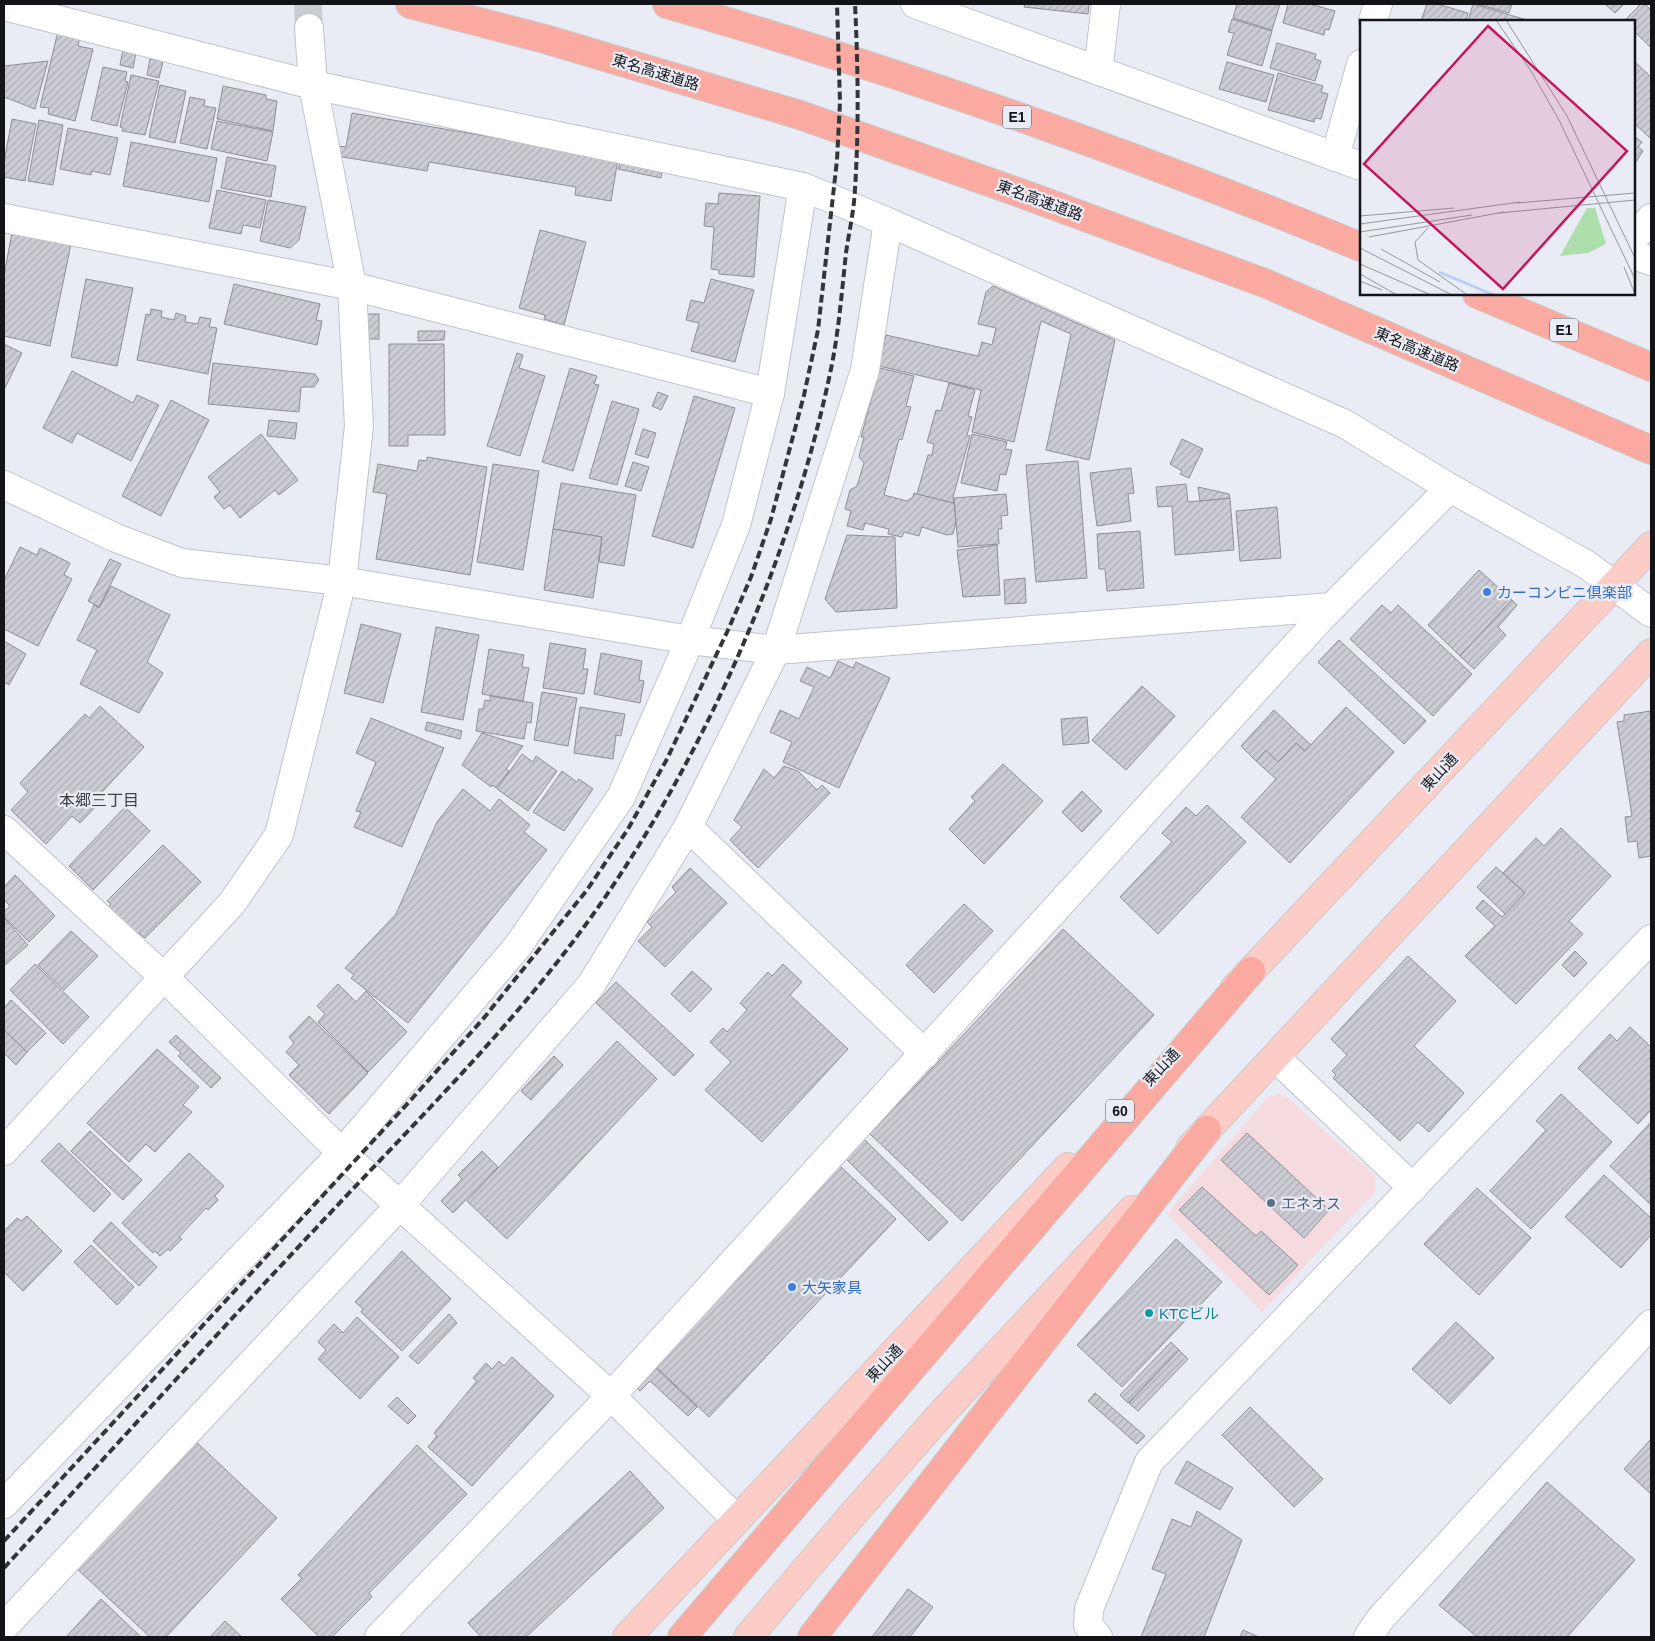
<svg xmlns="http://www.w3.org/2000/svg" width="1655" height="1641" font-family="Arial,'Noto Sans JP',sans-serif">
  <defs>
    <pattern id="building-hatch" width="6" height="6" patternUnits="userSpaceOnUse" patternTransform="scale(1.25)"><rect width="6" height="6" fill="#ccccd5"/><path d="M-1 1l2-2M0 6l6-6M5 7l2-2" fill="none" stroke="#aeaeb6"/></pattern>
  </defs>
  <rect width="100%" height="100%" fill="#eaecf5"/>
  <path fill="#f5dbdf" d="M1283,1094L1375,1175L1376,1191L1262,1312L1167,1214L1269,1096Z"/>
  <g fill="url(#building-hatch)" stroke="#8e8e96">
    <path d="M1025,4H1089L1088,14L1024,7Z"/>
    <path d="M1237,4H1280L1272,30L1233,18Z"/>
    <path d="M1288,4H1310L1335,11L1329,30L1325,29L1324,35L1283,23Z"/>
    <path d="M1427,4H1437L1468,13L1466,21H1421Z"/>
    <path d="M1473,4L1527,20V21H1468Z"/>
    <path d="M1477,4H1512L1509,13Z"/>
    <path d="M1605,4H1624L1615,13Z"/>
    <path d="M1641,4H1645L1651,10V48L1634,31V21H1624Z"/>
    <path d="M1232,19L1272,31L1262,66L1227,55L1234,33L1228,32Z"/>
    <path d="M58,31L80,36L78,46L93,49L75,121L48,114L49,108L40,107Z"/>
    <path d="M1277,43L1316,54L1315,59L1321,61L1315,81L1270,68Z"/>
    <path d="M123,50L136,53L133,68L120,65Z"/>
    <path d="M150,59L163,61L159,78L147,75Z"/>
    <path d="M48,61L35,109L4,97V66Z"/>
    <path d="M1634,61L1651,77V139L1634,123Z"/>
    <path d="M1227,62L1274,75L1266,102L1219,89Z"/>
    <path d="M103,67L127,72L125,81L128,82L117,126L91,120Z"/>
    <path d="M1278,73L1323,86L1321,92L1328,94L1321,119L1315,118L1314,122L1268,110Z"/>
    <path d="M131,75L159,81L145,135L122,131L123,128L120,127Z"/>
    <path d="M160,85L186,91L175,143L149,137Z"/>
    <path d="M223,86L266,95V99L277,101L273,131L217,119Z"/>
    <path d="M190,97L205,100L204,106L216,108L207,149L180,143Z"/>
    <path d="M352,113L618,159L611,201L575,195L576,187L429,162L427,171L337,156L339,146L346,147Z"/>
    <path d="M12,119L36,124L25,181L4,177V162Z"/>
    <path d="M39,120L63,125L53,185L28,181Z"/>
    <path d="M217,121L273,132L267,161L211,149Z"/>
    <path d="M68,128L118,138L110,175L92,171L91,175L60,169Z"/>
    <path d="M1634,136L1642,142L1638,147L1643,151L1634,165Z"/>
    <path d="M131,142L217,158L209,202L123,186Z"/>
    <path d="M227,157L276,166L271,197L221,188Z"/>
    <path d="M621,159L663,167L661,178L618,169Z"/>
    <path d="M217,190L266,200L260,228L243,225L241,234L209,228Z"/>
    <path d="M719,193L760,196L754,277L719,274V270L711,269L714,227L704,226L706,203L718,204Z"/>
    <path d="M268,200L306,207L299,240L290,248L260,241Z"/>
    <path d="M540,230L586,242L564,325L544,319L545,315L519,308Z"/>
    <path d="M12,233L71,244L50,346L4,336V275Z"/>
    <path d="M86,279L133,288L117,366L71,357Z"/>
    <path d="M711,279L754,290L735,362L691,351L699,323L686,320L691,300L704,303Z"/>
    <path d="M234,284L320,304L316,320L322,321L317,345L224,324Z"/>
    <path d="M993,286L1115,340L1089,460L1046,450L1071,334L1041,321L1014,442L972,432L981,390L879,366L886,335L978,356L982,342L992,345L996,328L978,324L986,292Z"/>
    <path d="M151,309L162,311L161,317L174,320L176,313L186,316L185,322L198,324L200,317L211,319L209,327L217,328L208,374L137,360L146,314L150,315Z"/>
    <rect x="367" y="314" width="12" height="25"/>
    <path d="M418,331H445L444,340L418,341Z"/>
    <path d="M4,344L22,353L4,390Z"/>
    <path d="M389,344H444L445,435H408V446H389Z"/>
    <path d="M517,353L523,355L519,368L545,376L520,456L487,446Z"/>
    <path d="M213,363L315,374L319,380L314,387H301L299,412L208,404Z"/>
    <path d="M570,368L597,376L594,384L599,385L573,471L542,462Z"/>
    <path d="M880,368L914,376L906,406L911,407L902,440L899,439L884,495L907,501L913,497L914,493L954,503L956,522L953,534L947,535L922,527L919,536L904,532L902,537L888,534L889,529L865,523L863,530L847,526L851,511L845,509L850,490L857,486L864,463L859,457L864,437H861Z"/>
    <path d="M72,371L133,403L137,395L159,405L131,461L77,433L72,443L43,428Z"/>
    <path d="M949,383L975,390L968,416L972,417L967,435L970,436L953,497L954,503L917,494L928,455H932L934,444L927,442L936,410L941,411Z"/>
    <path d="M658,392L668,396L661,410L652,406Z"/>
    <path d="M694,396L735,408L693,548L652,536Z"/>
    <path d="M171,400L209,420L161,516L122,496Z"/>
    <path d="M612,401L639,409L617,485L589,478Z"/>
    <path d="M269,420L297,423L295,439L267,436Z"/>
    <path d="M643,429L656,433L648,458L635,454Z"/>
    <path d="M261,434L298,480L279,495L275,490L240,518L230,505L224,509L214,497L220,492L208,477Z"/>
    <path d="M972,434L1007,442L1005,449L1012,450L1006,475L1000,474L997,491L961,483Z"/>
    <path d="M1182,439L1203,449L1189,478L1180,474L1182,471L1170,464Z"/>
    <path d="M427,457L487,467L470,575L376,559L387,494L373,492L378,464L417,471L419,460L427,461Z"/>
    <path d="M1078,461L1087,578L1036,582L1026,465Z"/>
    <path d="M633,462L649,467L641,491L625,486Z"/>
    <path d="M493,464L539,471L523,570L477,562Z"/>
    <path d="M1131,468L1134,493L1128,494L1131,521L1097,526L1090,473Z"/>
    <path d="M561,483L636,495L624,566L599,562L602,537L553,529Z"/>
    <path d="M1186,484L1188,502L1230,498L1234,550L1175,555L1172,506L1158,507L1156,487Z"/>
    <path d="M1198,487L1229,494L1230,498L1200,501Z"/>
    <path d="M1006,494L1008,515L1001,516L1002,529H998L999,544L958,547L954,498Z"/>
    <path d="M1277,507L1281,558L1240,561L1236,511Z"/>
    <path d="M553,529L602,537L593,598L544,590Z"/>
    <path d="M1140,531L1144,588L1107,591L1105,569H1099L1097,534Z"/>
    <path d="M847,535L895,537L897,608L836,612L825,599Z"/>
    <path d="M997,545L1000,595L963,597L957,550Z"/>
    <path d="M20,547L37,555L40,548L70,563L64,575L72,579L38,646L4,629V580Z"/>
    <path d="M110,559L121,564L99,607L88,601Z"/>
    <path d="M1479,570L1512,600L1460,656L1428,625Z"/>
    <path d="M1025,578L1026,603L1005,604L1004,580Z"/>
    <path d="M111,586L170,615L147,662L163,673L139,713L80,684L97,650L77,640L94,605L99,608Z"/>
    <path d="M1512,600L1517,605L1498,627L1506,635L1474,669L1460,656Z"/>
    <path d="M1382,605L1391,613L1398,605L1472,674L1433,716L1350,639Z"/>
    <path d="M361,624L401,634L383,703L344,693Z"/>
    <path d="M436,627L479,635L463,720L421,712Z"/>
    <path d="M1339,640L1426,721L1404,744L1318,662Z"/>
    <path d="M4,641L26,654L9,685L4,682Z"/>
    <path d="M550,643L586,649L583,669H588L584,694L543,688Z"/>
    <path d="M489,649L524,655L522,667L529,668L523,701L482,694Z"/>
    <path d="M601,653L642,661L639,680L644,681L640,703L594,694Z"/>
    <path d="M838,661L853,668L856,662L890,678L839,788L783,762L792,742L770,732L780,710L799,719L814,687L800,681L807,667L830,678Z"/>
    <path d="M1142,686L1175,716L1126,770L1092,740Z"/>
    <path d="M542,692L577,698L568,746L534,740Z"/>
    <path d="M490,696L533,703L531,723L527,722L524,739L476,731L479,709H483L485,700L490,701Z"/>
    <path d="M100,706L144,747L102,792L106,796L80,823L72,816L46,844L11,810L28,792L20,783L85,714L89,718Z"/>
    <path d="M580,707L625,714L621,736L616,735L613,759L574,753Z"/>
    <path d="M1346,707L1394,752L1290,863L1241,817L1276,779L1256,761L1266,750L1278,762L1296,743L1305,751Z"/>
    <path d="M1274,710L1311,745L1305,751L1296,743L1278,762L1266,750L1256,761L1241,746Z"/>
    <path d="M1651,711V856L1639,858L1637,841L1628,842L1625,817L1632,816L1617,722L1624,721V715Z"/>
    <path d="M1087,717L1089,743L1063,745L1061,719Z"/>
    <path d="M371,718L444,748L402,847L354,827L361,812L356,811L376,762L356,753Z"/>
    <path d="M427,722L462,731L460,739L425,730Z"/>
    <path d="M482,733L523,746L506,769L509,771L496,788L493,785L491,787L462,765Z"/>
    <path d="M522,754L533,762L536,756L557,771L528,811L497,789Z"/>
    <path d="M1003,764L1043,801L984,864L949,829L975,801L971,797Z"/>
    <path d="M784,766L798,771L817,790L822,785L830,793L758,868L730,840L742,827L734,820L764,769L774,778Z"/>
    <path d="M562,771L577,782L579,779L593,789L564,831L533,812Z"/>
    <path d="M463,789L490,811L499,799L530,825L524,832L547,850L408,1023L351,978L354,975L345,968L396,914L437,822Z"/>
    <path d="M1082,791L1102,811L1082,832L1062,812Z"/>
    <path d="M1207,805L1246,842L1158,934L1120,897L1172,842L1162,833L1186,807L1196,816Z"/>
    <path d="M125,807L150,831L93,890L69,866Z"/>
    <path d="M1561,828L1611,876L1569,921L1583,934L1516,1004L1465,956L1495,926L1476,908L1483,900L1502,917L1525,893L1503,873L1536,838L1544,846Z"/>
    <path d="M163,845L201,882L145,938L139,933L135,936L107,908L111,904L107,901Z"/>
    <path d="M1496,867L1525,893L1505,914L1477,887Z"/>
    <path d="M690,868L727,903L665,967L638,941L652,927L647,922L676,892L672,887Z"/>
    <path d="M15,875L55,916L29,942L4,917V912L10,906L4,900V887Z"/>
    <path d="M964,904L993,931L934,993L906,965Z"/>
    <path d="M4,918L28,945L4,966Z"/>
    <path d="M1063,929L1154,1015L962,1221L870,1134Z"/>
    <path d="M71,931L98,956L64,990L38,965Z"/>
    <path d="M1575,951L1587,963L1574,977L1562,965Z"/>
    <path d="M1408,956L1456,1001L1414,1046L1464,1093L1429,1132L1418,1122L1400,1141L1333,1078L1336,1075L1332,1071L1347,1055L1331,1039Z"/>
    <path d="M35,964L89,1017L63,1044L10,990Z"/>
    <path d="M783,964L802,982L790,995L848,1049L762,1142L705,1090L731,1062L710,1042L723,1028L727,1032L747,1010L740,1003L768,972L772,976Z"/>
    <path d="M692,971L712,989L690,1012L671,994Z"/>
    <path d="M616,982L694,1055L674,1076L596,1003Z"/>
    <path d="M338,984L356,1002L366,991L407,1032L368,1072L318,1022L325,1014L317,1006Z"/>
    <path d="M11,1000L46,1033L27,1052L4,1030V1008Z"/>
    <path d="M309,1016L368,1073L329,1114L289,1075L299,1065L286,1052L294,1043L289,1037Z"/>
    <path d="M1630,1027L1651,1047V1110L1638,1124L1578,1068L1610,1034L1617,1041Z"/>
    <path d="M4,1030L27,1052L16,1065L4,1053Z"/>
    <path d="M176,1035L221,1078L211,1088L178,1056L181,1053L169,1042Z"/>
    <path d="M617,1041L657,1079L507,1239L467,1201Z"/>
    <path d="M157,1049L199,1087L183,1105L192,1112L155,1152L146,1144L129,1162L87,1123Z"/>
    <path d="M554,1056L563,1065L531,1100L521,1091Z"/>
    <path d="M1561,1094L1612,1142L1531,1229L1490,1191L1546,1130L1536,1121Z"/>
    <path d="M1651,1122V1205L1610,1166Z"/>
    <path d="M90,1131L142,1180L123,1200L71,1151Z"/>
    <path d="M1247,1133L1329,1210L1304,1238L1221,1160Z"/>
    <path d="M863,1138L948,1222L929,1241L844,1157Z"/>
    <path d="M59,1143L111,1194L94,1212L41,1161Z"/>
    <path d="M482,1151L498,1167L453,1213L441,1201L462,1179L458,1175Z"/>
    <path d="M189,1153L224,1186L215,1196L218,1200L208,1210L206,1208L179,1237L182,1239L170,1251L168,1249L160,1256L155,1251L153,1253L122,1223Z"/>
    <path d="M840,1166L896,1219L709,1417L653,1364Z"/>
    <path d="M1604,1175L1651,1218V1235L1621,1268L1565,1217Z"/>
    <path d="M1202,1187L1256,1236L1261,1231L1298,1265L1269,1295L1179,1210Z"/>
    <path d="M1477,1188L1531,1238L1479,1295L1424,1244Z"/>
    <path d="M27,1216L62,1251L23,1291L4,1272V1231L17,1218L21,1221Z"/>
    <path d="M111,1222L157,1267L139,1286L93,1241Z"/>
    <path d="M1176,1239L1222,1282L1122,1387L1077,1345Z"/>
    <path d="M91,1245L134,1287L117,1305L74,1262Z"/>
    <path d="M402,1251L451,1299L402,1351L361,1312L363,1309L355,1302Z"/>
    <path d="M449,1314L457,1323L418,1364L409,1356Z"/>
    <path d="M357,1317L399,1357L360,1399L318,1359L326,1350L318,1342L321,1338L334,1324L343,1333Z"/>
    <path d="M1456,1322L1494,1358L1450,1404L1412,1369Z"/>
    <path d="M1171,1342L1179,1350L1128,1403L1120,1395Z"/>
    <path d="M1179,1350L1188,1359L1138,1411L1129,1403Z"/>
    <path d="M512,1357L554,1396L472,1486L428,1447L437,1436L434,1433L477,1381L473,1378L486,1363L492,1369L499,1361L504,1366Z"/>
    <path d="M654,1366L697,1407L688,1416L650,1381L640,1391L635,1386Z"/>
    <path d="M1095,1393L1145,1436L1137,1444L1088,1401Z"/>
    <path d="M397,1397L416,1416L408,1424L388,1406Z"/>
    <path d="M1250,1407L1323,1479L1294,1507L1222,1435Z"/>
    <path d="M193,1439L277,1518L166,1637H150L74,1566Z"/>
    <path d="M1651,1439V1494L1624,1469Z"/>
    <path d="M417,1445L467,1494L369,1593L372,1597L332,1637H319L281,1599L302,1578L298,1575Z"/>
    <path d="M1187,1461L1233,1488L1220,1510L1175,1483Z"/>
    <path d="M630,1471L664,1508L526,1637H481L468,1623Z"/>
    <path d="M1547,1482L1635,1560L1567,1637H1477L1439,1605Z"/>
    <path d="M1197,1511L1242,1540L1204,1637H1141L1166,1574L1152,1569L1172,1519L1191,1527Z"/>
    <path d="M908,1589L933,1607L910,1637H872Z"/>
    <path d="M101,1599L141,1637H66Z"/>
    <path d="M225,1621L242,1637H210Z"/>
    <path d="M1243,1630L1259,1637H1240Z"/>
  </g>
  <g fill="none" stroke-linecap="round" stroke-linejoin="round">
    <path stroke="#caccd4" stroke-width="28" stroke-dasharray="28 14" stroke-linecap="butt" d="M308,4L309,28"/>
    <g stroke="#c1c3cb" stroke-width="30">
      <g id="minor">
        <path d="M915,4L1361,166"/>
        <path d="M4,6L313,85L803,187L888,222L1345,424L1450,488L1587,565L1615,586"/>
        <path d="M1373,21L1378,4"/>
        <path d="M1098,71L1106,4"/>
        <path d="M1335,157L1361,64"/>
        <path d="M4,218L352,286L770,393"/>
        <path d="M1634,238L1651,218"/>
        <path d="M1634,255L1651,261"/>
        <path d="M4,485L116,538L182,563L342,581L690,640L776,650L1331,607"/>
        <path d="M688,827L925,1054"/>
        <path d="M4,830L165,978L342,1153L611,1396L737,1520"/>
        <path d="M1276,1058L1413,1188"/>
        <path d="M4,1151L232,903L279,835L342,581L359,426L352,286L313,85L309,28"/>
        <path d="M4,1504L342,1153L517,947L621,797L690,640L736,525L770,393L803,187"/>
        <path d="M4,1627L401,1204L591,985L688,827L776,650L865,370L888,222"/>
        <path d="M379,1637L611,1396L1320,619L1450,488"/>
        <path d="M1098,1637L1088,1625L1089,1609L1149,1462L1651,939"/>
      </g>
    </g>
    <g stroke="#c1c3cb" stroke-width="30">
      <g id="tertiary">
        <path d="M1615,586L1651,613"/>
        <path d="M1368,1637L1381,1618L1651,1324"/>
      </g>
    </g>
    <g stroke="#cbcbcc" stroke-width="30">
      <g id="primary">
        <path d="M1234,989L1651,546"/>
        <path d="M1190,1148L1651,653"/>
        <path d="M627,1637L1068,1167"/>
        <path d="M748,1637L847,1521L943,1412L1132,1210"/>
      </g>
    </g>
    <g stroke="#cbcbcc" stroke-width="30">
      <g id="motorway">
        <path d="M410,4L545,39L800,115L1023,194L1267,284L1651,450"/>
        <path d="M667,4C902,72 1134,154 1361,247"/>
        <path d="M1477,294L1651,367"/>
        <path d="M682,1637L1251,971"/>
        <path d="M812,1637L1207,1130"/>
      </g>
    </g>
    <use href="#minor" stroke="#fff" stroke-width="28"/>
    <use href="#tertiary" stroke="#fff" stroke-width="28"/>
    <use href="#primary" stroke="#fcccc7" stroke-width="28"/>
    <use href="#motorway" stroke="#faaaa1" stroke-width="28"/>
    <g stroke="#343539" stroke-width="4" stroke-dasharray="8 4" stroke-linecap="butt">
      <path d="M4,1541L409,1102L483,1019L587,890L628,829L667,759L728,630L751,577L771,519L804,395L818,330L837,160L840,102L837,4"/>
      <path d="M4,1568C108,1454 212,1339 318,1226C415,1122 517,1023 599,906C708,750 794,551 832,364C839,328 842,290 846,253C849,232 854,211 855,189C859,127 858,66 855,4"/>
    </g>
  </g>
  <g fill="#3f7fe0" stroke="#eaecf5" stroke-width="2">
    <circle cx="1487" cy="592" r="5"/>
    <circle cx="792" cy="1287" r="5"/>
  </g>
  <circle fill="#5c6f8a" stroke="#eaecf5" stroke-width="2" cx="1271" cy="1203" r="5"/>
  <circle fill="#0f9aa8" stroke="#eaecf5" stroke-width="2" cx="1149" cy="1313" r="5"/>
  <g text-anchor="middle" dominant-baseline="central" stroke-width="4.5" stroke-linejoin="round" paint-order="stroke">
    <g fill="#eaecf5" stroke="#54555a" stroke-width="1">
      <rect x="1003" y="105.5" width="28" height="23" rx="4"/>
      <rect x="1550" y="318.5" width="28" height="23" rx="4"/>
      <rect x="1106" y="1099.5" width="28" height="23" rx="4"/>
    </g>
    <g font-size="14" font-weight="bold" fill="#131417">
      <text x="1017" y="117">E1</text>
      <text x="1564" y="330">E1</text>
      <text x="1120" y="1111">60</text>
    </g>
    <g font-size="15" fill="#131417" stroke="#eaecf5">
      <text transform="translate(656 72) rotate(17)">東名高速道路</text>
      <text transform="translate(1040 200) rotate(20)">東名高速道路</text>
      <text transform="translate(1417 349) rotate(23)">東名高速道路</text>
      <text transform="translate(1439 772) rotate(-47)">東山通</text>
      <text transform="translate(1161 1067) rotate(-47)">東山通</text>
      <text transform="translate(884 1363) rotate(-47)">東山通</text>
    </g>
    <g font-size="15" fill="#366cbe" stroke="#eaecf5" text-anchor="start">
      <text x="1497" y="592">カーコンビニ倶楽部</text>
      <text x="802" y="1287">大矢家具</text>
    </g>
    <g font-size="15" fill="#4e5e75" stroke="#eaecf5" text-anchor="start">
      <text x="1281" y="1203">エネオス</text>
    </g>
    <g font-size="15" fill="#0d838f" stroke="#eaecf5" text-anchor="start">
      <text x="1159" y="1313">KTCビル</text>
    </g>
    <g font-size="16" fill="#3f4047" stroke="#eaecf5">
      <text x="99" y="800">本郷三丁目</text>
    </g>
  </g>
  <g transform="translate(1360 20)">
    <rect width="275" height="275" fill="#eaecf5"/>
    <path d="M227,188H235L246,224L228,233L200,236Z" fill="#addeac"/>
    <path fill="none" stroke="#b8cdf5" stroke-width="2.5" d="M79,252L134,275"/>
    <path fill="none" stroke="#94969c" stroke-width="1" d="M136,0L171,51L199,100L275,259M146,0L207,96L275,238M157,183L275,173M139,193L275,180M0,196L94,188M0,204L160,182M68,208L55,222L58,240L106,274M0,212L112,195M9,217L144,192M0,228L92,275M21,229L80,262M0,244L71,275M264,247L275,274M0,254L37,275M0,261L22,270"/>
    <path fill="#c2185b" fill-opacity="0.15" stroke="#c2185b" stroke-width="2.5" d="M128,6L267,131L143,269L4,144Z"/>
    <rect width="275" height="275" fill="none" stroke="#131417" stroke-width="2.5"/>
  </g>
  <rect width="1655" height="1641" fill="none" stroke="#131417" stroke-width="10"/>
</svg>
